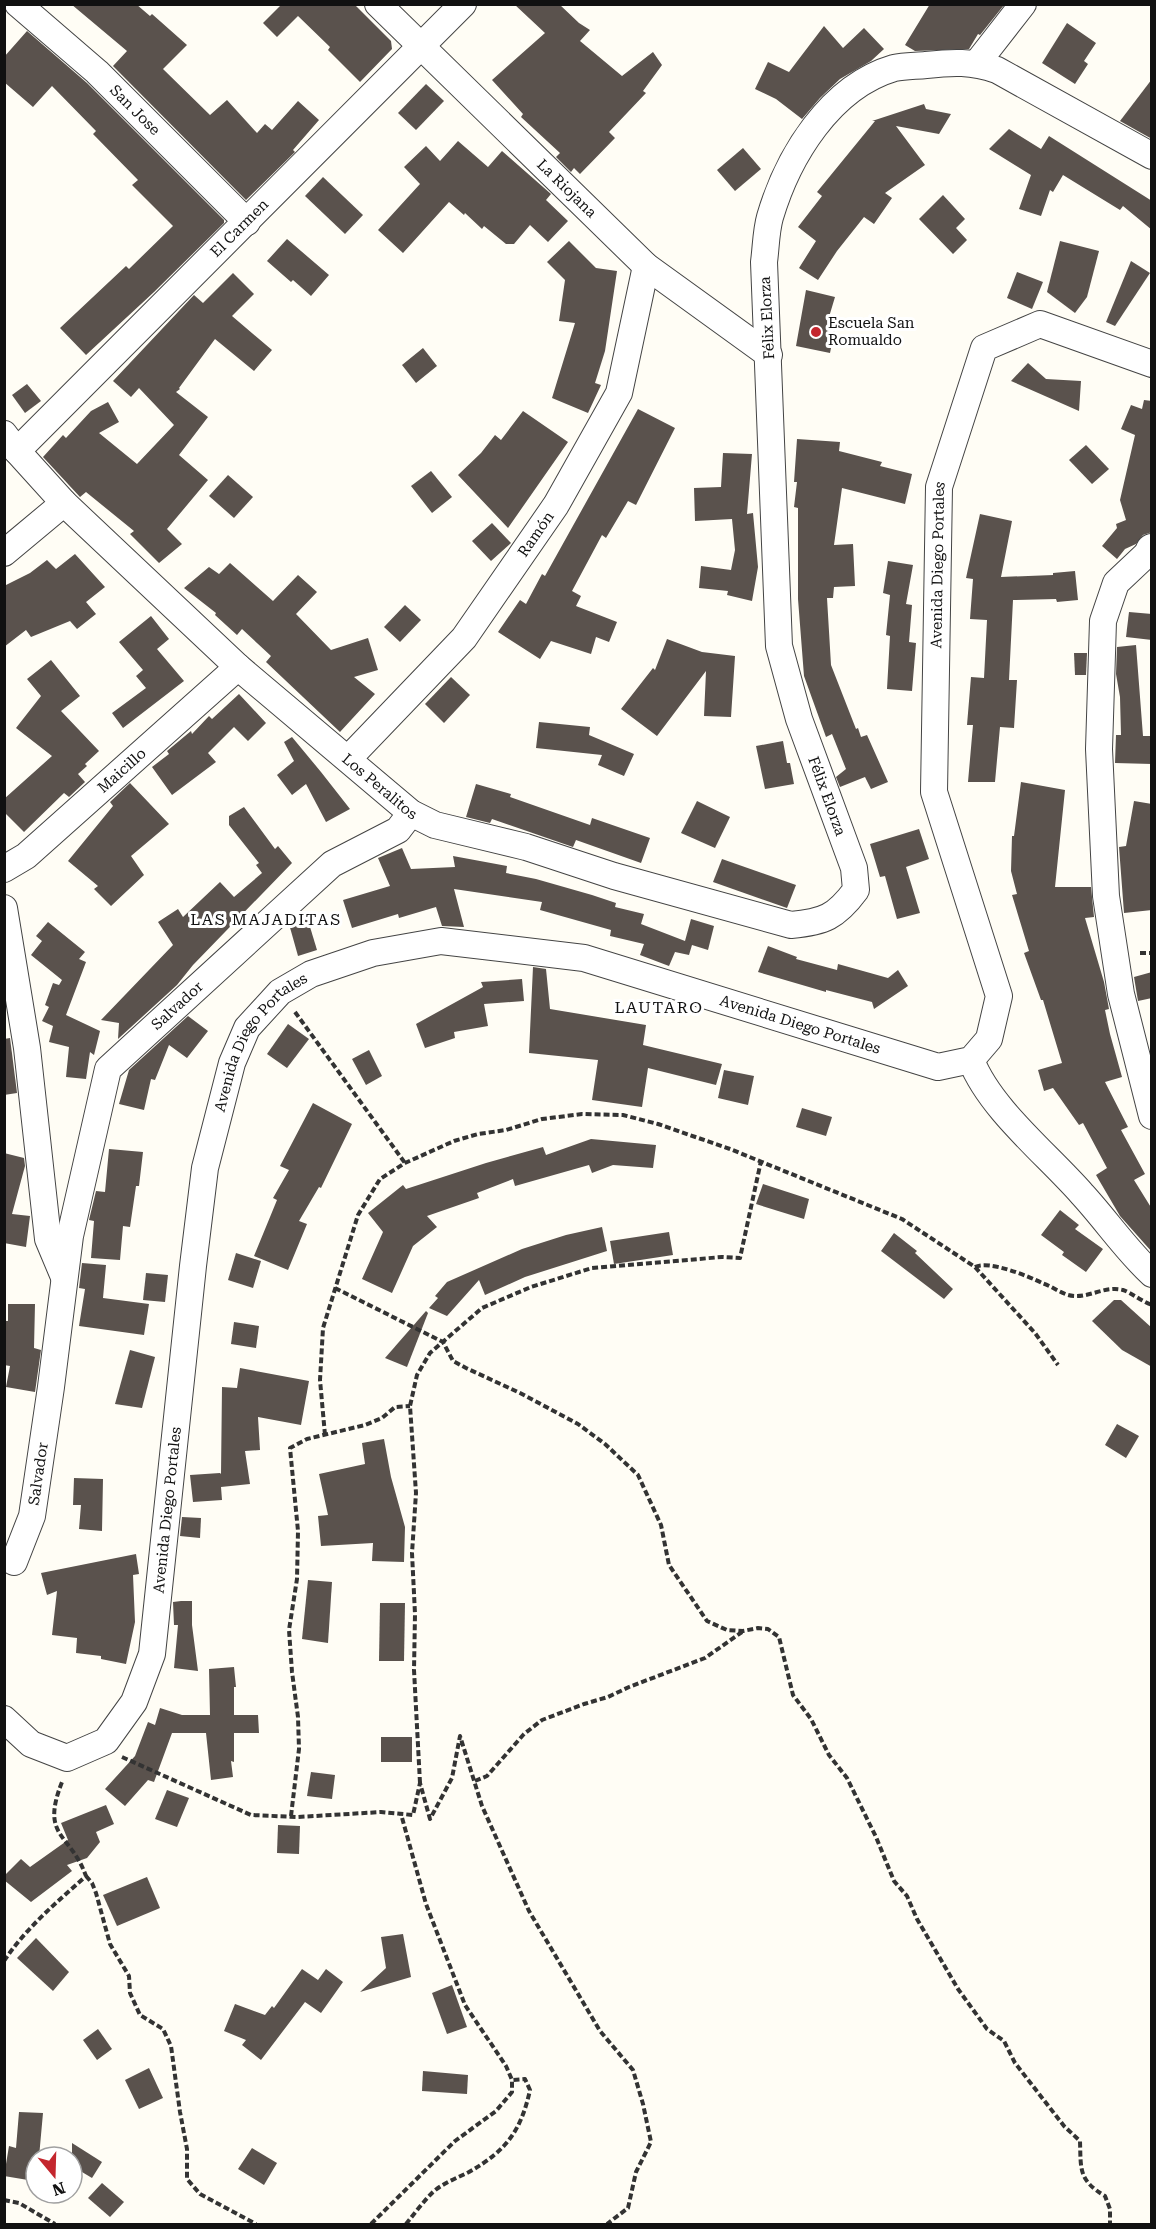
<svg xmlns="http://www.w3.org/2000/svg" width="1156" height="2229" font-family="'Roboto Serif',serif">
  <rect width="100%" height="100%" fill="#fffdf5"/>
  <g fill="#5a524d">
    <path d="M71,4H136L150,16L152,14L187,45L163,69L210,115L227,100L257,133L265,124L272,130L298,101L319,120L293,150L295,152L246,200L113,66L127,51Z"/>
    <path d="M282,4H354L391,41L392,49L360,82L328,50L330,47L298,16L277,37L263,23Z"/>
    <path d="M514,4H559L579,23L590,30L580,41L622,76L653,52L662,65L643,91L646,93L609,132L615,138L580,174L574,168L571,172L556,157L560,153L521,117L523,114L492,80L545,33Z"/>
    <path d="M930,4H1004V5L980,35L978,34L969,49L915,51L905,45Z"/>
    <path d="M1067,23L1096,43L1084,61L1088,64L1075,84L1042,63Z"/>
    <path d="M824,26L843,48L864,28L884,49L871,61L840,79L820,98L802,119L776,99L755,89L768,62L789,72Z"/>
    <path d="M27,31L87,83L224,220V223L154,292L86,355L60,328L126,266L129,269L173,226L132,185L138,180L93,134L96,131L52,86L33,107L4,82V57Z"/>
    <path d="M1152,79V139L1120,121Z"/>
    <path d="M426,84L444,101L416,130L398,113Z"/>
    <path d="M924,104L926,109L951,114L939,134L896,126L925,165L885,193L892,198L874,224L864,217L837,251L818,280L799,268L816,241L798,227L822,196L817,192L875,121H872Z"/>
    <path d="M1009,129L1041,149L1049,136L1152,201V230L1123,206L1120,210L1063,175L1053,192L1050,190L1041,216L1019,209L1031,175L989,149Z"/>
    <path d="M458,141L488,167L502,151L551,194L546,200L568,221L548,242L530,225L514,244H506L484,226L482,229L465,213L464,215L449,202L403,253L378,230L420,184L404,167L426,146L440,161Z"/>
    <path d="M743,148L761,169L735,191L717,170Z"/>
    <path d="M323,177L363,215L345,234L305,196Z"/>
    <path d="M943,195L965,219L956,228L967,240L953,254L919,219Z"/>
    <path d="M287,239L329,275L311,296L293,280L291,282L267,261Z"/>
    <path d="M569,241L596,268L617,271L605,351L595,383L601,385L588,413L552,398L575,323L559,321L565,280L547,262Z"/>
    <path d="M1060,241L1099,251L1087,297L1075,313L1047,292Z"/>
    <path d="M1131,261L1150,273L1115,326L1106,322Z"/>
    <path d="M1017,272L1043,282L1032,309L1007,298Z"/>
    <path d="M233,273L254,294L232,316L272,350L254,371L215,339L179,388L180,389L176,392L208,417L179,455L208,480L167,529L182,544L159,563L130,534L134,531L86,492L80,497L43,457L63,435L66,438L91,411L108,402L119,422L99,433L137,464L174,425L139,388L131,397L113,381L194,295L203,303Z"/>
    <path d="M806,290L835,297L829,317L837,318L830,353L796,346Z"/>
    <path d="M423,348L437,366L416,383L402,365Z"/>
    <path d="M1028,363L1046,379L1081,381L1079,411L1011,381Z"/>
    <path d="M27,384L41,401L25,413L12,395Z"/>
    <path d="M1144,400L1152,401V532L1143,535L1136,544L1125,549L1117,559L1102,546L1117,528L1116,524L1126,520L1120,500L1135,435L1121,429L1131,405L1142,409Z"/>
    <path d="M638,409L675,428L636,505L628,501L606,538L602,535L572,591L581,596L576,606L617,622L609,642L596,637L591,654L551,641L540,659L498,632L520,600L526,604L542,574L545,576Z"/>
    <path d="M523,411L568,442L508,528L458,475L481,453L495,435L501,440Z"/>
    <path d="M797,439L840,442L839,451L882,462L880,466L912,474L905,504L842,488L834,545L853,544L855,586L834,587L833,598H827L831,665L856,729L858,728L861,737L867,735L888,782L871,789L865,777L840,787L836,777L846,769L832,734L826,737L804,676L798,599V508L794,507L797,482H794Z"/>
    <path d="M1086,445L1109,469L1092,484L1069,460Z"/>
    <path d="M723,453L752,454L747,514L753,513L758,567L752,601L727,595L728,591L699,588L701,566L731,570L735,550L732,519L695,521L694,488L721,487Z"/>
    <path d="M431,471L452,497L432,513L411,486Z"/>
    <path d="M228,475L253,497L234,518L209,496Z"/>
    <path d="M980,514L1012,521L1001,577L1053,575V573L1075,571L1078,600L1057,602L1056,599L1013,600L1009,680H1017L1014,728L1000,727L995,782H968L973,725H967L971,677L984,678L987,620L970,619L973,579L966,578Z"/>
    <path d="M492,523L511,543L491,561L472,541Z"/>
    <path d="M75,554L105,587L86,602L96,614L77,629L70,621L31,637L26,630L4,647V586L30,573L47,560L56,569Z"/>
    <path d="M888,561L913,565L906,604L912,605L909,642L916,643L912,691L887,689L890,636L886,635L890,595L883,593Z"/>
    <path d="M230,563L273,601L298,575L317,592L296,614L331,650L368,638L378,670L354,677L375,694L340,732L266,662L271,656L242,629L237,635L215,615L216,613L184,588L209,567L219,574Z"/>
    <path d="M405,605L421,620L400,642L384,627Z"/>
    <path d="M1129,612L1152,614V640L1126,637Z"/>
    <path d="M151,616L169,639L157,649L184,681L123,728L112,713L146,688L136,676L143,670L119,642Z"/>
    <path d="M667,639L702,652L735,656L731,717L704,716L706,671L657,736L621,709L653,668L655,670Z"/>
    <path d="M1136,645L1143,736H1152V764L1115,763L1116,735H1121L1120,697L1116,674L1117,647Z"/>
    <path d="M1074,653H1087L1086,675H1075Z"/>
    <path d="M51,660L80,696L61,711L99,751L85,764L87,766L78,774L85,782L69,797L64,793L24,832L4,812V799L52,756L16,728L41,696L27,679Z"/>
    <path d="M451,677L470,695L444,723L425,704Z"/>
    <path d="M239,694L266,723L248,741L234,727L208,753L216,762L172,795L152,767L169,754L167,751L191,731L192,734L209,716L212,719Z"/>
    <path d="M539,722L590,727L589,735L634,754L624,776L598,765L602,755L536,748Z"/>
    <path d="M292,737L321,772L350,809L326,822L306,784L292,795L277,775L294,761L284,742Z"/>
    <path d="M783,741L787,763H790L794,784L765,789L756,746Z"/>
    <path d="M1021,782L1065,790L1055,887H1091L1094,917L1085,918L1104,982L1109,1009L1105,1010L1110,1034L1122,1077L1105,1082L1128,1127L1121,1130L1145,1174L1134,1180L1152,1209V1252L1120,1216L1096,1175L1107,1168L1083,1123L1079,1125L1053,1088L1044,1091L1038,1070L1062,1063L1043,1000H1041L1024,953L1029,951L1012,895L1017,894L1011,871L1012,836H1014Z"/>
    <path d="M130,783L169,824L131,856L144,875L111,906L94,889L98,886L68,861L113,806L110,802Z"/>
    <path d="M476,784L511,794L510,797L590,825L592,818L650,838L641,863L576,840L573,847L492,819L490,823L466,817Z"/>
    <path d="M697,801L730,817L715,848L681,833Z"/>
    <path d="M1134,801L1152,804V910L1124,913L1119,847L1126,846Z"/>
    <path d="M244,807L275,849L278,846L292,863L193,965L177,985L118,1039L119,1023L101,1020L173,945L158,922L178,909L183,917L220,882L234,897L262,873L256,865L259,863L229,825V816Z"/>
    <path d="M919,829L929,859L906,867L920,913L897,919L885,876L880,877L870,844Z"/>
    <path d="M402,848L411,869L455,867L453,856L507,866L506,873L536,879L592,895L616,903L615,907L644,914L641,924L685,941L691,919L714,926L708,950L692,945L689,955L675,952L669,966L640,955L644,944L610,936L611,930L540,910L542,902L454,889L464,927L442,926L436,907L399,918L398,914L352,928L343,900L390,886L378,858Z"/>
    <path d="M722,859L796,885L787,908L713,882Z"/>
    <path d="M307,917L317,950L298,956L289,924Z"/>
    <path d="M48,922L85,952L79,959L86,962L66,1015L100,1031L94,1055L90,1052L86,1079L66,1077L69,1047L49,1042L53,1026L42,1021L49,1007L45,1005L53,983L59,985L62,980L31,955L42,941L36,936Z"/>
    <path d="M768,946L797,957L796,959L837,970L838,964L888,978L898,970L908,986L874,1009L872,1002L826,990V992L758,972Z"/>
    <path d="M533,967L546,969L550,1009L646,1025L643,1045L722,1064L716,1085L648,1068L642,1107L592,1100L598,1060L529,1053Z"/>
    <path d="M1152,972V998L1138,1001L1134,977Z"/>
    <path d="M522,979L524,1001L484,1004L488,1026L454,1032L455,1038L425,1048L416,1024L483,987L481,982Z"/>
    <path d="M188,1016L208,1031L187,1058L169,1045L155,1080L151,1079L144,1110L119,1104L129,1070Z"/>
    <path d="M288,1024L309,1039L287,1068L267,1054Z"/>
    <path d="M10,1038L17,1093L4,1095V1039Z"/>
    <path d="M369,1050L382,1076L366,1085L352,1059Z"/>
    <path d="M724,1070L754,1076L748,1105L718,1098Z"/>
    <path d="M313,1103L352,1124L321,1188L319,1187L299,1221L307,1224L288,1270L254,1256L277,1200L273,1198L289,1170L280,1166Z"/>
    <path d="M802,1108L832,1117L826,1136L796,1127Z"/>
    <path d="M591,1139L656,1145L653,1168L613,1165L592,1173L589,1165L515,1186L513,1179L477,1193L479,1198L427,1216L437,1227L413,1246L392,1293L362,1279L383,1232L368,1213L403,1185L406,1189L486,1163L543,1147L546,1155Z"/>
    <path d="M109,1149L143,1152L139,1186H136L130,1227L123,1226L120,1260L91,1258L94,1221L89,1220L96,1191L105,1192Z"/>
    <path d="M4,1153L24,1158L25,1166L12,1214L30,1216L26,1247L4,1243Z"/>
    <path d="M763,1184L809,1199L804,1219L756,1204Z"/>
    <path d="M1060,1210L1079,1225L1075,1229L1103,1249L1086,1272L1062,1255L1064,1252L1041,1235Z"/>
    <path d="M602,1227L607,1251L525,1277L485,1295L479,1280L447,1316L429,1308L438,1298L435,1296L447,1282L522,1249L566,1235Z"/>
    <path d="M669,1232L673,1255L614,1264L610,1241Z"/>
    <path d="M894,1233L917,1251L915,1253L953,1289L944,1299L881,1251Z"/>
    <path d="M236,1253L261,1261L253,1288L228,1280Z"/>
    <path d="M82,1263L106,1265L103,1298L149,1304L144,1335L79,1326L85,1289L79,1288Z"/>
    <path d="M146,1273L168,1275L165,1302L143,1300Z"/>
    <path d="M1114,1300H1121L1152,1328V1367L1122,1350L1092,1321Z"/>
    <path d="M8,1304H35L34,1348L41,1350L35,1392L6,1387L10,1366L4,1365V1321H8Z"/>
    <path d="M426,1311L428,1313L407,1367L385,1358Z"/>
    <path d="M234,1322L259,1326L256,1348L231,1344Z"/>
    <path d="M130,1350L155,1357L142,1408L115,1404Z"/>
    <path d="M240,1368L309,1381L301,1425L258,1417L260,1450L245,1451L250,1484L221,1487L222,1500L193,1502L190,1475L220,1473L221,1474L222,1387L237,1388Z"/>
    <path d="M1117,1424L1139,1436L1126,1458L1105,1445Z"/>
    <path d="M384,1439L391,1477L405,1527L404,1562L372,1561L373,1543L321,1546L318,1516L328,1515L319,1474L365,1464L362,1443Z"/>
    <path d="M74,1478L103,1479L102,1531L79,1529L81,1505H73Z"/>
    <path d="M182,1517L201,1518L200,1538L180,1536Z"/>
    <path d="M136,1554L139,1574L133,1575L135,1622L126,1664L101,1659V1656L76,1653L77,1638L52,1635L57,1591L47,1595L41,1573Z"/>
    <path d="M308,1580L332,1582L328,1643L302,1639Z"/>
    <path d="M181,1601H192V1625L198,1671L174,1668L178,1625H174L173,1602Z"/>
    <path d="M380,1603H405L404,1661H379Z"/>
    <path d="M234,1667L236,1687H234V1715H258L259,1733H234V1762L231,1761L233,1777L211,1780L206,1733H172L154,1782L148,1780L125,1806L105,1789L135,1756L148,1722L155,1725L160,1708L182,1715H210L209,1669Z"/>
    <rect x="381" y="1737" width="31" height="25"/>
    <path d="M311,1772L335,1775L332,1799L307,1796Z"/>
    <path d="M167,1790L189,1798L177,1827L155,1819Z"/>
    <path d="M106,1805L114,1824L96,1832L100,1842L87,1858L67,1865L72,1871L31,1902L4,1880V1876L21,1859L30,1867L68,1840L61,1823Z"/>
    <path d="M278,1825L300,1826L299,1854L277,1853Z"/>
    <path d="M147,1877L160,1908L117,1926L103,1895Z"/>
    <path d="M403,1934L411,1977L360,1992L386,1968L381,1937Z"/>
    <path d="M36,1938L69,1972L53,1991L17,1958Z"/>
    <path d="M302,1969L318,1980L326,1969L343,1982L321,2013L305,2002L261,2060L242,2045L246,2040L224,2031L235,2004L265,2015L272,2006L274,2008Z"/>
    <path d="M452,1985L467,2027L447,2034L432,1993Z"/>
    <path d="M98,2029L112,2049L97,2060L83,2040Z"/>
    <path d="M149,2068L163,2098L139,2109L125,2080Z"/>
    <path d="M423,2071L468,2075L467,2094L422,2091Z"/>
    <path d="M19,2112L43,2113L39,2157H32L28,2180L4,2176L9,2146L16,2148Z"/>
    <path d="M72,2143L102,2162L92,2178L72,2166Z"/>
    <path d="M252,2148L277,2163L264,2185L238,2169Z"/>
    <path d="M102,2183L124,2202L110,2217L88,2198Z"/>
  </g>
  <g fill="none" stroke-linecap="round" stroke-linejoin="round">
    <g stroke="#444" stroke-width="28">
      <g id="minor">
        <path id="s1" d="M18,4L97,72L247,222"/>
        <path id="s2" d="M378,4L646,266L769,355"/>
        <path d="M977,63L1023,4"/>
        <path id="s3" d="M4,434L17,451L64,503L238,667L411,813L435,825L526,847L614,876L791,925C824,922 836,917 856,890L854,868L799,719L779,646L764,262C766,247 766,231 770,217C788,156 830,87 894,68C904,66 916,66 926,65C952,62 972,61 997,70L1152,156"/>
        <path id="s4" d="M17,451L463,4"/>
        <path d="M1151,550L1116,583L1103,621L1099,749L1106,896L1121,994L1152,1116"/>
        <path d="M4,553L64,503"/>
        <path id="s5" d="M348,759L464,638L556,505L619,393L646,266"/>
        <path id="s6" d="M4,869L26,856L238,667"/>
        <path d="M4,908L27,1048L48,1239L64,1277"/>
        <path d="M971,1060C990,1109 1047,1154 1082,1194C1106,1220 1126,1250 1152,1274"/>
        <path id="s7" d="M14,1562L32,1516L51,1387L70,1236L108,1069L332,864L398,830L411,813"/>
        <path id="s8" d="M4,1719L31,1744L67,1758L106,1741L134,1702L152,1654L193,1266L205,1168L232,1063L247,1028L280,992L311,974L373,953L441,941L584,958L938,1067L971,1060L989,1039L999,996L934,792L939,487L984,348L1040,324L1152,364"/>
      </g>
    </g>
    <g stroke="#444" stroke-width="34">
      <path id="tertiary" d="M1152,550V551"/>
    </g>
    <g stroke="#333" stroke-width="4" stroke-dasharray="6 3" stroke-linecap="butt">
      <path d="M1140,953H1152"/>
      <path d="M295,1012L405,1163"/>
      <path d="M975,1267C989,1260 1028,1276 1042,1283C1051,1286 1059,1292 1068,1295C1087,1300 1104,1285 1123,1290C1130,1292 1141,1301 1152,1305"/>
      <path d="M335,1288L443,1342L453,1361L466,1368L520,1393L578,1424L605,1444L638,1475L661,1525L669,1565L707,1621L727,1630L743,1631L758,1628L768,1629L779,1637L793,1695L811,1719L829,1755L847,1778L876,1837L894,1881L907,1896L917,1919L958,1989L987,2029L1004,2041L1015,2063L1064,2126L1080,2141C1081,2169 1078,2180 1105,2196L1110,2209V2224"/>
      <path d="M325,1435L320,1380L323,1328L358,1215L380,1179L405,1163L454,1141L478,1134L506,1130L542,1119L582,1114L623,1115L658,1124L730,1149L902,1219L975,1267L1035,1333L1058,1365"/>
      <path d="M122,1757L251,1815L298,1817L381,1812L413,1815L420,1783L430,1819L452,1778L460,1736L482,1806L529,1911L600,2031L633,2070L643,2104L651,2142L636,2172L628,2208L607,2224"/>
      <path d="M475,1781L487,1776L524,1734L542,1720L584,1704L608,1697L629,1687L705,1658L742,1632"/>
      <path d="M420,1783L414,1670L415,1614L412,1553L416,1493L410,1406L417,1375L430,1353L482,1308L531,1287L592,1268L722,1257L740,1258L761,1161"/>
      <path d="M291,1816L299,1749L298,1717L292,1672L289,1630L297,1579L298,1531L290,1448L307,1439L365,1425L382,1418L395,1407L410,1406"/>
      <path d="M86,1876L92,1883L96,1893L110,1944L129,1976L130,1993L140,2015L163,2029L171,2046L180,2112L187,2149V2179L200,2194L256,2224"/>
      <path d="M4,1961C26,1928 57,1902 86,1876C70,1832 40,1838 62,1782"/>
      <path d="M4,2200L19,2203L55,2224"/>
      <path d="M371,2224L455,2141L496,2111L512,2092V2080L506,2066L465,2005L426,1904L401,1814"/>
      <path d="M406,2224C414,2214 423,2202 433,2192C443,2183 457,2178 469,2172C506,2151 521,2131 530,2090L525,2079L512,2080"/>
    </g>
    <use href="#minor" stroke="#fff" stroke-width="26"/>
    <use href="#tertiary" stroke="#fff" stroke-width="32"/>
  </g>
  <circle fill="#c4262e" stroke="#fff" stroke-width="2" cx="816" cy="332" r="6"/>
  <g text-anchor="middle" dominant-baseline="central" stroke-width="6" stroke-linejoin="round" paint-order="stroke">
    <g font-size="15" fill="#111" stroke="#fff">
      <text stroke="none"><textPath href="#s1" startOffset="158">San Jose</textPath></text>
      <text stroke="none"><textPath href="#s2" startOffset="264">La Riojana</textPath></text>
      <text stroke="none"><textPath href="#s4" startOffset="315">El Carmen</textPath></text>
      <text transform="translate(767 318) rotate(-93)">Félix Elorza</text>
      <text stroke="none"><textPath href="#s5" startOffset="294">Ramón</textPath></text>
      <text stroke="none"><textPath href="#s8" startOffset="2133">Avenida Diego Portales</textPath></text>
      <text stroke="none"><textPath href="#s6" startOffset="154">Maicillo</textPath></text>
      <text stroke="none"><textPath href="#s3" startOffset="516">Los Peralitos</textPath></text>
      <text transform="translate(827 796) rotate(70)">Félix Elorza</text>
      <text stroke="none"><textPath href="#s7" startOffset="597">Salvador</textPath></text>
      <text stroke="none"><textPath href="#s8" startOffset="1442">Avenida Diego Portales</textPath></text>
      <text stroke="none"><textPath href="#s8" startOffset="848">Avenida Diego Portales</textPath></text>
      <text stroke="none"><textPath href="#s7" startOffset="92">Salvador</textPath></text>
      <text stroke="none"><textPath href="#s8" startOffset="362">Avenida Diego Portales</textPath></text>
    </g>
    <g font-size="15" fill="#111" stroke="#fff" text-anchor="start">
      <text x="828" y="323">Escuela San<tspan x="828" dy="17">Romualdo</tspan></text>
    </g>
    <g font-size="16" letter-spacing="1.5" fill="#111" stroke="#fff">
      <text x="266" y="919">LAS MAJADITAS</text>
      <text x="659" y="1007">LAUTARO</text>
    </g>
  </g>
  <rect width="1156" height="2229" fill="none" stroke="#111111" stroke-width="12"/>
  <g transform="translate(54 2175) rotate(161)"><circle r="28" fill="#ffffff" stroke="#a0a0a0" stroke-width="1.5"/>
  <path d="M0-4.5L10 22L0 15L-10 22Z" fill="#c4262e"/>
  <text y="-9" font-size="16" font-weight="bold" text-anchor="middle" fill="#111111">N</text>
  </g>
</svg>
